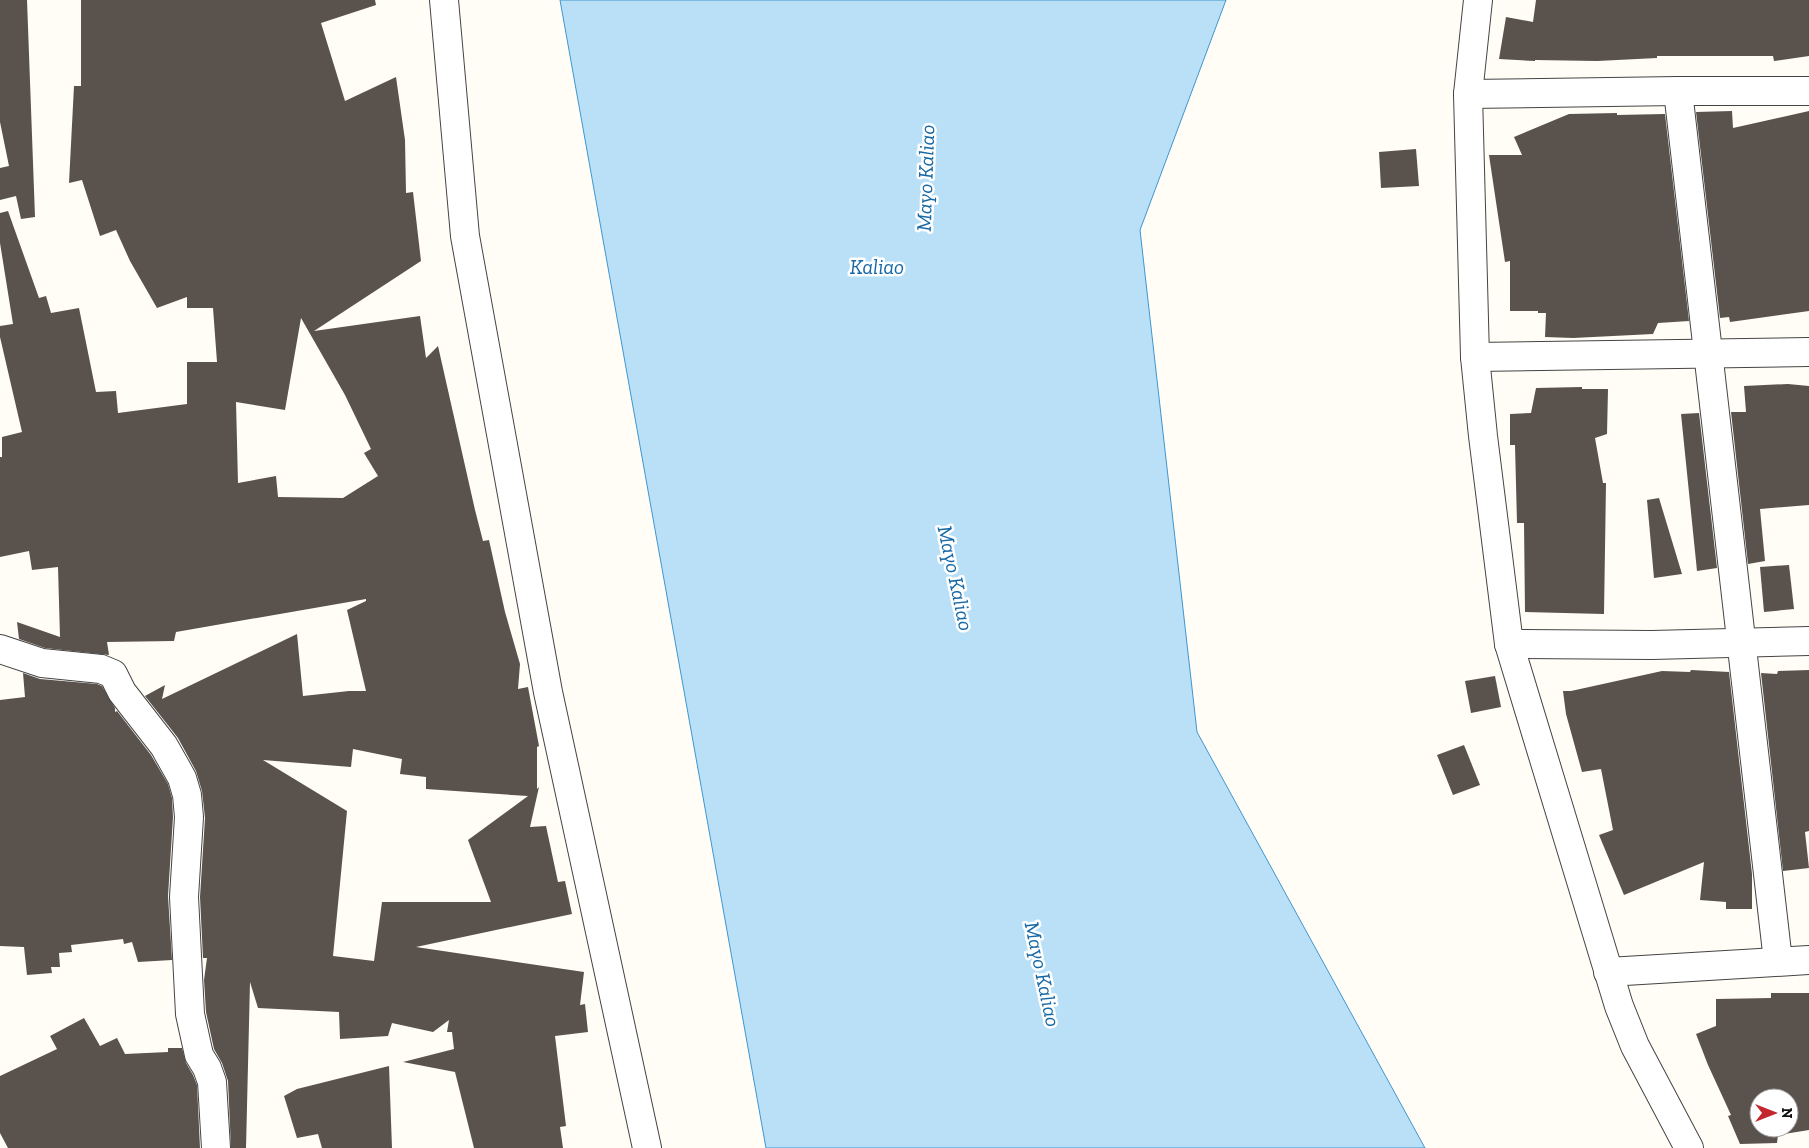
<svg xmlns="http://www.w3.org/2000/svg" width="1809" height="1148" font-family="'Zilla Slab',serif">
  <rect width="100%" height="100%" fill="#fffdf5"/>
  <path fill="#b9e0f7" stroke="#3f96cf" d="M560,0H1226L1140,230L1197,732L1425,1148H766Z"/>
  <g fill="#5a524d" fill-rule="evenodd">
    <path d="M0,0H27L35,217L21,219L16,196L0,200V168L9,166L0,122Z"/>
    <path d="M81,0H375L376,5L321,23L345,101L396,77L405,140L406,193L413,192L421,261L314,331L420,316L426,358L438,346L475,510L483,541L489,540L505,612L520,664L518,689L528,687L539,746L537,747V789L539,787L530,827L546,826L558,882L565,881L572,914L416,947L584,972L580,1005L585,1004L588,1032L555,1036L566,1126L560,1127L563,1148H474L455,1072L403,1062L454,1049L452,1032H447L449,1020L433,1032L392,1023L388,1036L340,1039L339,1012L258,1008L250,982L246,1148H231L228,1081L222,1063L214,1049L206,1012L204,980L207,958H203L200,897L205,818L202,791L196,771L178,738L145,696L165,685L162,699L297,634L303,696L349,691H366L347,610L366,601V599L176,632L174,641L107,642L109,655L45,648L19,639L17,622L60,637L58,567L32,570L29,551L0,557V457H2V437L22,432L0,337V326L13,324L0,243V213L8,211L39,298L46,296L51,313L79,308L96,392L116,391L118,413L187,404V362H217L213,308H187V297L157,308L130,261L116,230L100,236L82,180L69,183L74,86H81ZM301,318L345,395L371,449L364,453L378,476L343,498L278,497L276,476L238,483L236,402L285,410ZM353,749L402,759L400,774L426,777V789L528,796L468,840L491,902H382L374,961L333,956L347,811L263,760L351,767Z"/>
    <path d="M1536,0H1809V56L1774,61L1773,56H1657V58L1597,61L1535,60V61L1499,59L1506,17L1533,22Z"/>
    <path d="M1732,111L1733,128L1809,111V311L1730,322L1729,317L1720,318L1696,112Z"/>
    <path d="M1617,113V115L1665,114L1689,321L1658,323L1653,334L1573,338L1545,337L1546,313H1538V311H1510V261L1505,262L1489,155H1522L1514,137L1569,114Z"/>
    <path d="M1416,149L1419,186L1381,188L1379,152Z"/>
    <path d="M1788,384L1809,386V505L1760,509L1765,561L1748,564L1731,412H1746L1744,386Z"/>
    <path d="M1582,387V389H1608L1607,434L1595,438L1603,483H1606L1604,614L1525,612L1524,523H1517L1515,445H1510V414L1531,413L1536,388Z"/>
    <path d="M1699,413L1717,568L1697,571L1681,414Z"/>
    <path d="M1659,498L1682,574L1654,578L1647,500Z"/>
    <path d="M1789,565L1794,609L1764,612L1760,567Z"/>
    <path d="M1691,670L1729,672L1752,874V909H1726V902L1700,900L1704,862L1624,895L1599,835L1613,830L1601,769L1582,772L1566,714L1563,691H1571L1662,671L1690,672Z"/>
    <path d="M1809,670V831L1805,832L1809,868L1783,871L1761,673L1777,674L1778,671Z"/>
    <path d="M23,673L40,679L97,684L102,686L115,708V712L117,711L151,755L168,784L172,798L173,817L168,896L172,960L138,962L132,942L124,944L123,939L71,945L72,952L59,953L60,967H51L52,973L27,975L24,947L0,946V700L25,697Z"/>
    <path d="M1495,676L1501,707L1471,713L1465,681Z"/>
    <path d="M1464,745L1480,785L1453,795L1437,755Z"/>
    <path d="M1771,993H1809V1130L1778,1135L1777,1143L1740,1144L1728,1116L1731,1115L1708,1065L1696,1034L1716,1026V999L1771,998ZM1759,1098H1789V1128H1759Z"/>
    <path d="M84,1018L100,1046L117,1038L125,1054L168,1052V1048H182L186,1063L193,1075L197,1085L200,1148H8L0,1133V1076L57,1049L50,1036Z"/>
    <path d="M389,1066L392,1148H322L318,1134L297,1138L284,1096L297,1089Z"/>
  </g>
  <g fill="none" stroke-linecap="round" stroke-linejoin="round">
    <g stroke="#444" stroke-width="30">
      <g id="street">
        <path d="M444,0L465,236L548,692L647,1148"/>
        <path d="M1478,0L1468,94L1475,357L1483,436L1509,644L1619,1006L1635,1046L1689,1148"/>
        <path d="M1678,91L1778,961"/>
        <path d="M1468,94L1678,91H1809"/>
        <path d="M1475,357L1809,352"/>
        <path d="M1509,644L1652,645L1809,641"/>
        <path d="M0,649L42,663L101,669L113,674L122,692L164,746L182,778L187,795L189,817L184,897L190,1014L199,1055L207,1068L212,1082L216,1148"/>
        <path d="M1608,972L1809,960"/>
      </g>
    </g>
    <use href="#street" stroke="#fff" stroke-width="28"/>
  </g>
  <g text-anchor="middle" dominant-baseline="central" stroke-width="5" stroke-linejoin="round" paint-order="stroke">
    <g font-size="21" font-style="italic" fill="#1768a6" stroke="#fff">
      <text transform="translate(925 178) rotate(-88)">Mayo Kaliao</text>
      <text x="877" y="266">Kaliao</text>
      <text transform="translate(956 578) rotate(78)">Mayo Kaliao</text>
      <text transform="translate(1043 974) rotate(78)">Mayo Kaliao</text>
    </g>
  </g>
  <g transform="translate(1774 1113) rotate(90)"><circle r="24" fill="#ffffff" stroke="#a0a0a0"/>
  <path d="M0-4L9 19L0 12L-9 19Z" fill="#c4262e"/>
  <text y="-8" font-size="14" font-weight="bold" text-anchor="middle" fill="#111111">N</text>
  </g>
</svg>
